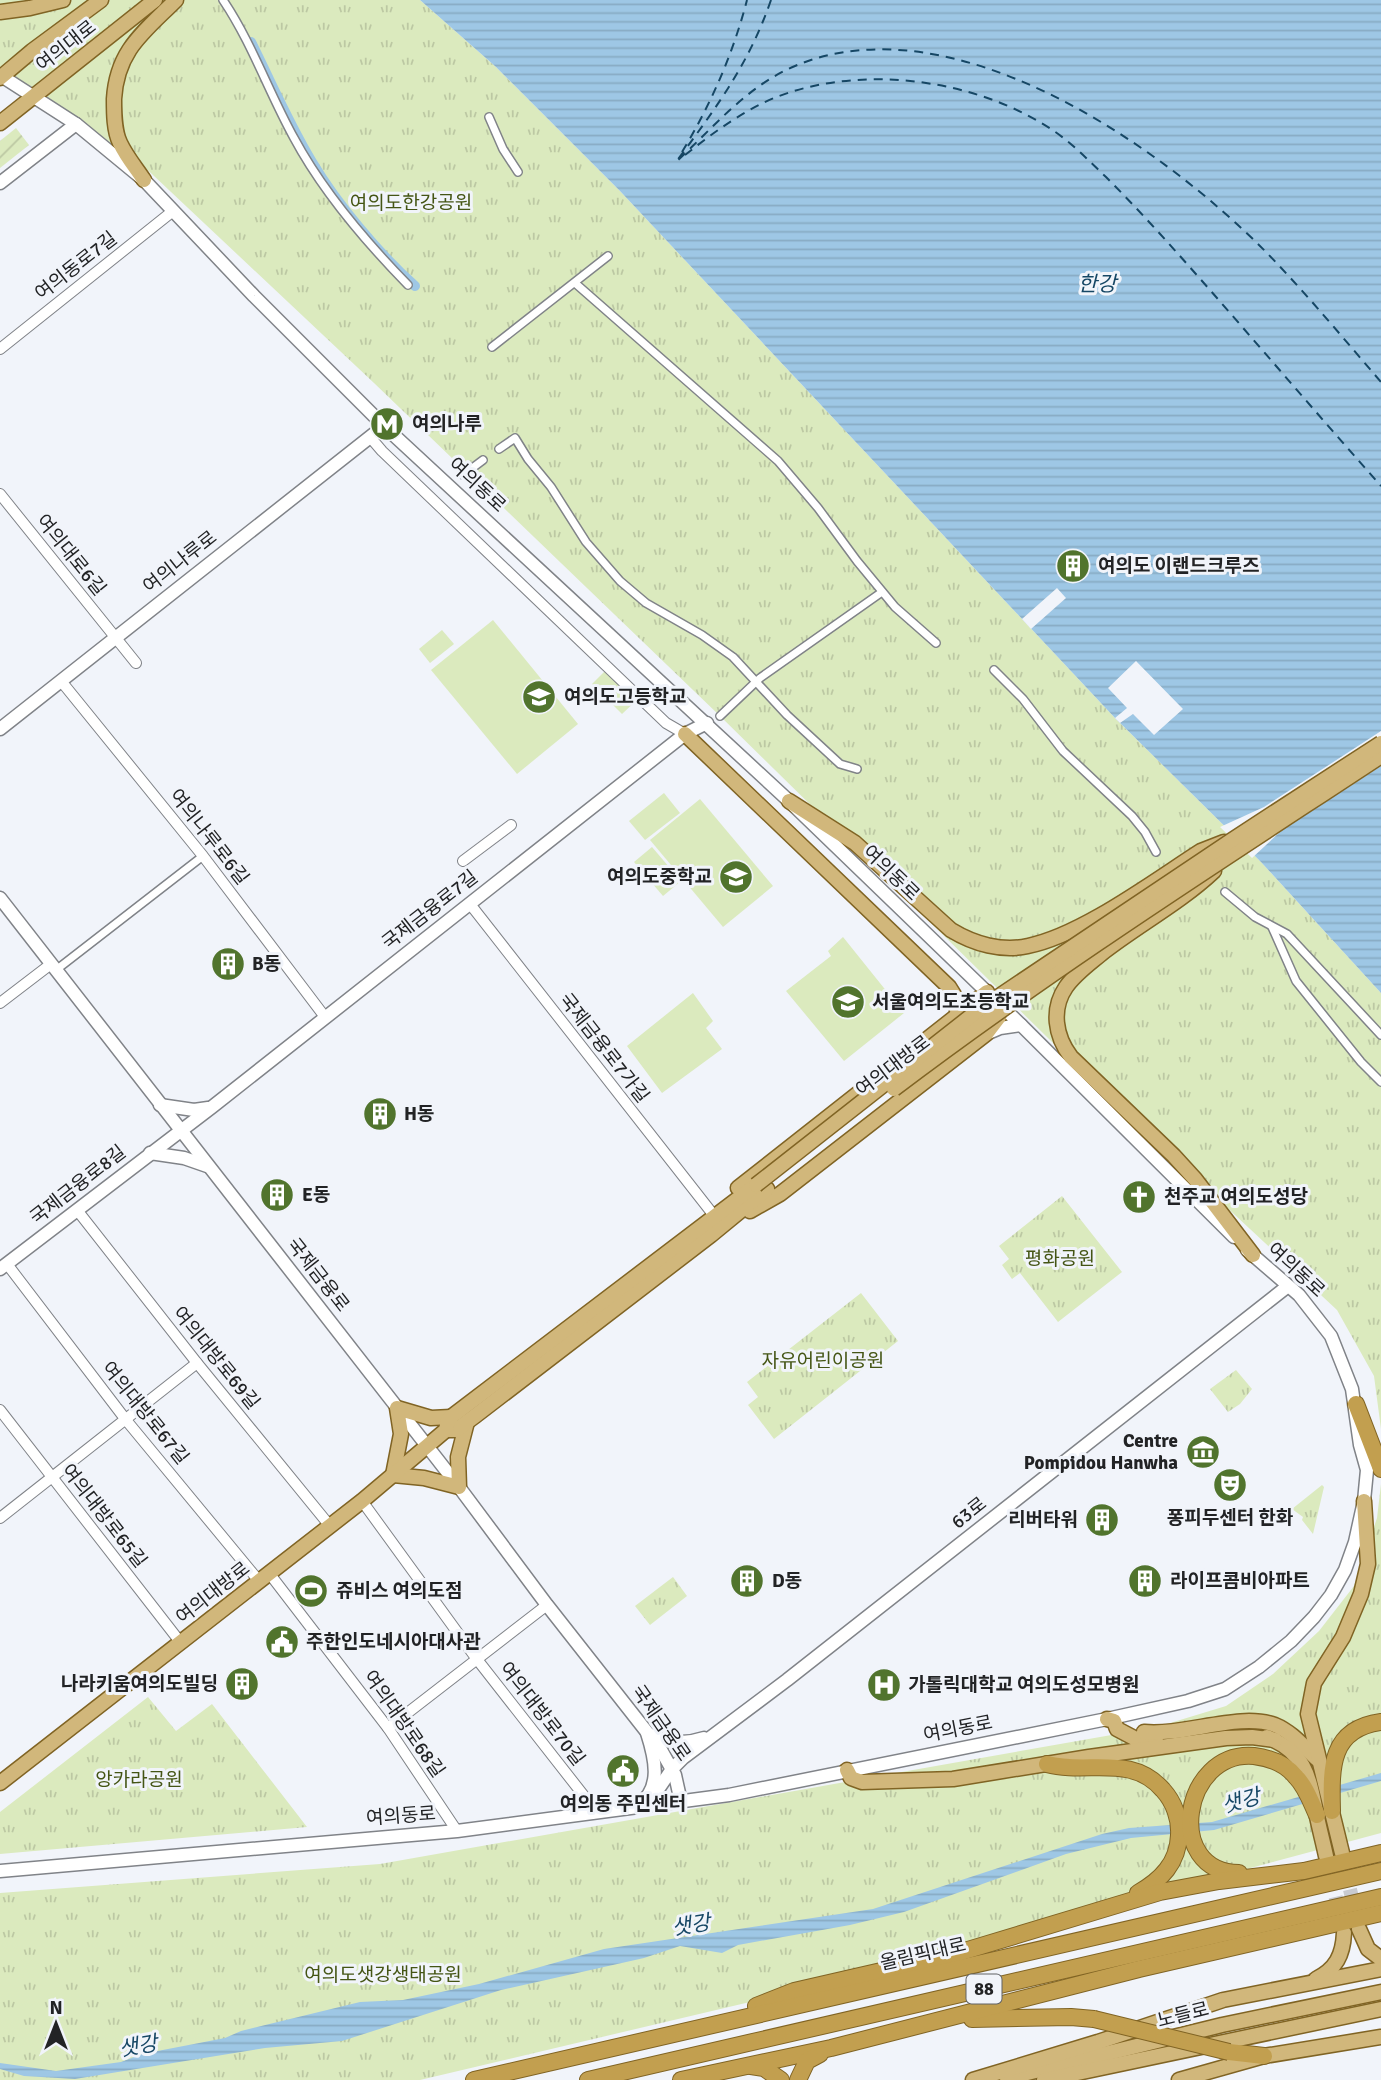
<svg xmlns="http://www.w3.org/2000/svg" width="1381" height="2080" font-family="Signika,'Noto Sans KR',sans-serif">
  <defs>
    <pattern id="grass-tufts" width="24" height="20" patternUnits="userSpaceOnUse" patternTransform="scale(1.75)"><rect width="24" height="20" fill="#dbeabe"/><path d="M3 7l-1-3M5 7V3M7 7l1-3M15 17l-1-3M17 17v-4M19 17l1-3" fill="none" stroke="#bcc8a3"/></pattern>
    <pattern id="garden-furrows" width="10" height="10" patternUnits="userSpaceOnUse" patternTransform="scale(1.75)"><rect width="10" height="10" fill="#dbeabe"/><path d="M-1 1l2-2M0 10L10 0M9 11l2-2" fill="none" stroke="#bcc8a3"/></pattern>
    <pattern id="water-rules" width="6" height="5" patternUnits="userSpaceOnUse" patternTransform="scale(1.75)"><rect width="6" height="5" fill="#9ec7e5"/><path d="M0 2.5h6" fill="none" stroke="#88abc4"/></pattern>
  </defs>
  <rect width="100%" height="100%" fill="#f1f4fa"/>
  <g fill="url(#grass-tufts)">
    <path d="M0,0H420L496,67L620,191L1115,718L1261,862L1381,993V1429L1374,1376L1337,1310L1104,1093L720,716L374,383L137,160L0,71Z"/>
    <path d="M1062,1196L1122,1272L1058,1322L1020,1273L1012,1279L1002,1265L1009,1259L999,1246Z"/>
    <path d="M861,1293L898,1341L774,1439L748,1405L758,1397L747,1382Z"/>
    <path d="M1236,1370L1252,1389L1240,1404L1228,1412L1210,1389Z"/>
    <path d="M1381,1484V1833L750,2002L420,2080H0V1893L380,1864L1157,1727L1226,1706L1273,1674L1319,1631L1354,1586L1377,1518Z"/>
    <path d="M1322,1485L1324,1487L1313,1534L1302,1520L1303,1517L1292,1509Z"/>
    <path d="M673,1577L687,1596L650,1625L635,1606Z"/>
    <path d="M148,1697L176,1731L212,1704L307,1827L0,1854V1812Z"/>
  </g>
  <path fill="url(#garden-furrows)" d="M16,128L29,145L0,168V141Z"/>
  <g fill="#dbeabe">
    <path d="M493,620L578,724L517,774L431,670Z"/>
    <path d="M442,630L454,644L430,663L419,649Z"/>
    <path d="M608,668L638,699L622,714L592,684Z"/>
    <path d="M664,793L680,813L645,840L629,821Z"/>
    <path d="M700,799L773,886L723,927L650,840Z"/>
    <path d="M652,847L681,881L663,896L634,862Z"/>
    <path d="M843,937L904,1013L844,1061L786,991L831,956L828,951Z"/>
    <path d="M693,993L713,1021L706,1028L722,1049L662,1093L627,1046Z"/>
  </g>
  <g fill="url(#water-rules)">
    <path d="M420,0H1381V993L1261,862L1115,718L620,191L496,67Z"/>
    <path d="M1381,1773V1781L1214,1830L1131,1838L1066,1854L904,1912L850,1925L738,1945L722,1953L680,1946L644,1958L501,1990L342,2041L265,2048L75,2079L24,2076L0,2069V2063L56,2071L121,2062L142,2054L225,2038L241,2031L360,2002L403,2000L479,1984L604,1949L873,1909L1102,1834L1129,1828L1212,1822Z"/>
  </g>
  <g fill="#f1f4fa">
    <path d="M1057,588L1066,598L1031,629L1022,619Z"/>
    <path d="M1136,661L1183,709L1154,735L1133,714L1120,723L1115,718L1127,708L1108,688Z"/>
    <path d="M1381,731V766L1281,831L1252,858L1220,827L1264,807Z"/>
  </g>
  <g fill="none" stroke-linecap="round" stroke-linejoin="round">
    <path stroke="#9ec7e5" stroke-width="10" d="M251,42C271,82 289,124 312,162C337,204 379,254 415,286"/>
    <g stroke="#164765" stroke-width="2" stroke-dasharray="9 7" stroke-linecap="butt">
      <path d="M771,0C749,64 716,108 676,162C714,127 747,86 795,66C951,0 1159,144 1265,251C1306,293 1343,338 1381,382"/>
      <path d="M682,152C711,104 733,54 747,0"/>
      <path d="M685,155C713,133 741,112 774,98C862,63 977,79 1054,131C1073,144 1089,161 1106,177C1145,216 1181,257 1217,298C1272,361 1326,424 1381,486"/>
    </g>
    <g stroke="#c8cacf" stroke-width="14" stroke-dasharray="14 7" stroke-linecap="butt">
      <path d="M1326,1856L1340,1916"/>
      <path d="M1345,1869L1356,1914"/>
    </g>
    <g stroke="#808388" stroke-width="10">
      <g id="pedestrian">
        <path d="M223,0C252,43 269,93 294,138C323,192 365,241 408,285"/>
        <path d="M489,117L503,149L518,172"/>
        <path d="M575,283L778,461L818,508L857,561L895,607L936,643"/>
        <path d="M492,347L608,256"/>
        <path d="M499,449L515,438L528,459L551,487L586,542L620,581L646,603L702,635L733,657L787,715L840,764L857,769"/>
        <path d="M463,475L483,460"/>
        <path d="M994,670L1023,699L1063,751L1132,816L1145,832L1156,852"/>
        <path d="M720,716L760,678L882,592"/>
        <path d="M1225,892L1255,917L1287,934L1381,1035"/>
        <path d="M1272,927L1296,981L1361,1062L1381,1082"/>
        <path d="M56,970L203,856"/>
      </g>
    </g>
    <g stroke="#808388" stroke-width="12">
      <g id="minor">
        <path d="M0,349L173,211"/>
        <path d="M370,437L382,451L666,723L685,734"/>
        <path d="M0,494L136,663"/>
        <path d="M61,681L203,856L325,1017"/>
        <path d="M463,861L511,825"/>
        <path d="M470,904L712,1213"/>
        <path d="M0,1003L51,964"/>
        <path d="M77,1210L197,1363L330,1526"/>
        <path d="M7,1264L126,1420L259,1581"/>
        <path d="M0,1410L181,1643"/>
        <path d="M362,1501L476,1658L588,1801L592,1814"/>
        <path d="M0,1518L197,1363"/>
        <path d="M269,1573L388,1728L457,1831"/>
        <path d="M388,1728L547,1605"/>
      </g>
    </g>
    <g stroke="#808388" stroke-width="15">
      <g id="tertiary">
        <path d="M0,729L384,426"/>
        <path d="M0,898L459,1487L547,1605L661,1750L675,1775L681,1802"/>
        <path d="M160,1105L194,1110L208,1108"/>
        <path d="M150,1153L184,1158L207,1166"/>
        <path d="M0,1269L212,1107L685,734L707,723"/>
        <path d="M651,1735C668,1743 686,1744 704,1738"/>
        <path d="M672,1769L683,1758L787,1680L1288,1286"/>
      </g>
    </g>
    <g stroke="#808388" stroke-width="15">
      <g id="secondary">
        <path d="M0,75L76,124L144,180L254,296L384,426L789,801L1021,1025L1234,1237"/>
        <path d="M0,183L76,124"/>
        <path d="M986,1034L1000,1028L1021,1025"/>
        <path d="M655,1794L672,1769"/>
        <path d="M637,1806C663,1789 655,1758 647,1733"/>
        <path d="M0,1871L457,1831L729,1795L1107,1719L1188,1701L1225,1689L1259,1667L1291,1641L1314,1617L1331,1595L1345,1570L1355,1542L1364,1501L1367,1470L1360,1445L1352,1389L1331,1336L1299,1295L1247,1250"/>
      </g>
    </g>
    <g stroke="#806424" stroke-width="17">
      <g id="primary">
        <path d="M0,12L30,8L63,0"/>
        <path d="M0,78L32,51L101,0"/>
        <path d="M0,123L155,0"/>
        <path d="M144,180C136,168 126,156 120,143C114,131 114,113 114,99C117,50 144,32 176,0"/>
        <path d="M685,734L949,987L954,995L958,1015"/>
        <path d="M789,801L855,843L951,930C974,944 1002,952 1028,946C1082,935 1154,881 1201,851L1224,842"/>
        <path d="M1214,871C1180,903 1138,925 1101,954C1089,964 1075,974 1066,987C1051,1009 1055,1036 1071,1057L1174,1156L1195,1179L1253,1255"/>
        <path d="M738,1188L987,992"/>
        <path d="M750,1211L780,1194L986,1034L999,1017L1003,1008"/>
        <path d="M451,1417L431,1418L397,1408L401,1434L393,1475L424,1478L459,1487L458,1457L467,1422"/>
        <path d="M446,1430H456L475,1416L711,1235L767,1189"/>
        <path d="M1107,1719L1114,1721L1117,1729L1136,1739L1156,1741"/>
        <path d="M1144,1732C1185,1736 1239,1712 1275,1725C1292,1732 1304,1747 1317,1759"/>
        <path d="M1267,1737C1305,1752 1309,1776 1316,1812C1319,1827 1323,1842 1326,1856"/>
        <path d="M847,1770L851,1778L862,1782L953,1779L1089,1757L1226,1738L1252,1737L1275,1740"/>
        <path d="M0,1783L362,1501L446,1430L448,1420L451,1417L756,1185"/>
        <path d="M1342,1853L1308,1714L1314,1683L1343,1637L1361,1594L1368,1564L1364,1501"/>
        <path d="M1359,1929L1368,1949L1381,1959"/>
        <path d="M1316,1979C1336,1969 1343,1955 1344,1933"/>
        <path d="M1007,2078L1222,2025L1381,1992"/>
        <path d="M973,2080L1098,2042L1223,2000L1381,1969"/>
        <path d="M1044,2080L1381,2009"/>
        <path d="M1179,2080L1264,2056L1381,2037"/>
      </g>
    </g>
    <g stroke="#806424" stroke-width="18">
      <g id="trunk">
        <path d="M1356,1404L1381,1469"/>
        <path d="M1047,1764C1087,1775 1131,1753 1163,1790C1174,1802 1180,1819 1179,1835C1178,1863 1161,1880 1138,1893"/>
        <path d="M1332,1811C1331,1769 1329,1729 1381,1722"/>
        <path d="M1239,1873C1163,1872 1182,1750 1254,1756C1270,1758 1286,1764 1296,1777C1306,1787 1311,1802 1317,1815"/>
        <path d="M756,2006L794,1991L951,1955L1160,1892L1219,1881L1304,1871L1381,1853"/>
        <path d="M972,2019L1071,2017L1094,2019"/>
        <path d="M1229,2052L1264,2056"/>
        <path d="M751,2066L764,2068L781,2080"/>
        <path d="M474,2080L1381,1871"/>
        <path d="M588,2080L1381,1897"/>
        <path d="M681,2080L831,2048L1139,1969L1381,1913"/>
        <path d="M798,2080L807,2061L820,2054"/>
      </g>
    </g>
    <use href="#pedestrian" stroke="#fff" stroke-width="7"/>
    <use href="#minor" stroke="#fff" stroke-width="10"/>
    <use href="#tertiary" stroke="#fff" stroke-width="12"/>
    <use href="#secondary" stroke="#fff" stroke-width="12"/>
    <use href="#primary" stroke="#d1b77b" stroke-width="14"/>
    <use href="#trunk" stroke="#c29f4f" stroke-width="16"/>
    <g stroke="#806424" stroke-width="17" stroke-linecap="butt">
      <g id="primary-bridge">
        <path d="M894,1089C1051,970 1217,864 1381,756"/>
        <path d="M756,1185L980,1009L1232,840L1381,743"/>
      </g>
    </g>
    <g stroke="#806424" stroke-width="18" stroke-linecap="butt">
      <path id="trunk-bridge" d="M1094,2019L1229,2052"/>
    </g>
    <use href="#primary-bridge" stroke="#d1b77b" stroke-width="14"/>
    <use href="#trunk-bridge" stroke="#c29f4f" stroke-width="16"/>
  </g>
  <defs>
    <g id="metro-disc" transform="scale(1.75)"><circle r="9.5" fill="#51742d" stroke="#f1f4fa"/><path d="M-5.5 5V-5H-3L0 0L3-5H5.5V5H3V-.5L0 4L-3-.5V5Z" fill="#fff"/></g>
    <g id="building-disc" transform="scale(1.75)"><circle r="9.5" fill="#51742d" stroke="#f1f4fa"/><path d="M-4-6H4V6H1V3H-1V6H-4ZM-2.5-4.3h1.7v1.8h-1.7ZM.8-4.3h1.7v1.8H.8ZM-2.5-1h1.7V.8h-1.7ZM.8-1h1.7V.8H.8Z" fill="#fff"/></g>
    <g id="school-disc" transform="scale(1.75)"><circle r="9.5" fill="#51742d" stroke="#f1f4fa"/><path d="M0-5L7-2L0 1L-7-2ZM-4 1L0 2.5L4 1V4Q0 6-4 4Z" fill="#fff"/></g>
    <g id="church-disc" transform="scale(1.75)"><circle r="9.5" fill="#51742d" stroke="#f1f4fa"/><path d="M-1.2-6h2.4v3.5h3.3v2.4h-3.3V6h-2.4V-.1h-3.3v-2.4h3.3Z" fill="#fff"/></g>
    <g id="museum-disc" transform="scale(1.75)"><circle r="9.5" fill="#51742d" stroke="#f1f4fa"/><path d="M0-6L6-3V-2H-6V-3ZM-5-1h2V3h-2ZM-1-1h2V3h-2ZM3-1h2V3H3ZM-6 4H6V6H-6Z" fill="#fff"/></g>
    <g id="theatre-disc" transform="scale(1.75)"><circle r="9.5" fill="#51742d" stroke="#f1f4fa"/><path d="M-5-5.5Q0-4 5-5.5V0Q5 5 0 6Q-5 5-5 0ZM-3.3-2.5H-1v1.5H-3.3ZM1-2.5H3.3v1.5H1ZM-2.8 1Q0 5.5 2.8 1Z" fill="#fff"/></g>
    <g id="stadium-disc" transform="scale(1.75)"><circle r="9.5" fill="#51742d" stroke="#f1f4fa"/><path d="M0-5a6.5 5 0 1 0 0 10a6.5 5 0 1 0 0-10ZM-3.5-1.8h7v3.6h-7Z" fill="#fff"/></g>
    <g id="civic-disc" transform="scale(1.75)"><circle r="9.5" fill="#51742d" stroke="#f1f4fa"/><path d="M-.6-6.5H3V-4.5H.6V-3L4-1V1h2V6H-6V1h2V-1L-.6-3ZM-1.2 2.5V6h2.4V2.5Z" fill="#fff"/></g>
    <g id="hospital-disc" transform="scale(1.75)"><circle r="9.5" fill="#51742d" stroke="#f1f4fa"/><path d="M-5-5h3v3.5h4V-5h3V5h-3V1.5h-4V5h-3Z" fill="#fff"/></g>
  </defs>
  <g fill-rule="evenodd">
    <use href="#metro-disc" x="387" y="424"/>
    <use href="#building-disc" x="1073" y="566"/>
    <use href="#school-disc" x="539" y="697"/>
    <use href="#school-disc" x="736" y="877"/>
    <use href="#building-disc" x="228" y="964"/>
    <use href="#school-disc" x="848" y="1002"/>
    <use href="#building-disc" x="380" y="1114"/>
    <use href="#building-disc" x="277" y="1195"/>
    <use href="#church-disc" x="1139" y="1197"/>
    <use href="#museum-disc" x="1203" y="1452"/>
    <use href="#theatre-disc" x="1230" y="1485"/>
    <use href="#building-disc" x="1102" y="1520"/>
    <use href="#building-disc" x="747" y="1581"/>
    <use href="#building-disc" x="1145" y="1581"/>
    <use href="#stadium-disc" x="311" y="1591"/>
    <use href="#civic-disc" x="282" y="1642"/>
    <use href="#building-disc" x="242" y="1684"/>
    <use href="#hospital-disc" x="884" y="1685"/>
    <use href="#civic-disc" x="623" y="1771"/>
  </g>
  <g text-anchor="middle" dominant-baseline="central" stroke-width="6" stroke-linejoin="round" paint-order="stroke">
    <rect fill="#f1f4fa" stroke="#606265" stroke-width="2" x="966.5" y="1974.5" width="35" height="29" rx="5"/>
    <g font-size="18" font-weight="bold" fill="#222325">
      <text x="984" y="1989">88</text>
    </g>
    <g font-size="19" fill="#222325" stroke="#f1f4fa">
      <text transform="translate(66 46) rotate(-38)">여의대로</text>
      <text transform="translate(76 266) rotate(-38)">여의동로7길</text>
      <text transform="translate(477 485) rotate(43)">여의동로</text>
      <text transform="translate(71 555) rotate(51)">여의대로6길</text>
      <text transform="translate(180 562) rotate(-38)">여의나루로</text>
      <text transform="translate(209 837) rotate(52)">여의나루로6길</text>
      <text transform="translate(891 873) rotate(44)">여의동로</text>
      <text transform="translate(430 910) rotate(-38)">국제금융로7길</text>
      <text transform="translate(604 1048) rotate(52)">국제금융로7가길</text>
      <text transform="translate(893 1066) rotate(-37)">여의대방로</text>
      <text transform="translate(78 1185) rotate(-38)">국제금융로8길</text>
      <text transform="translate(1296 1270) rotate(43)">여의동로</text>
      <text transform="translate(318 1275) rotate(52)">국제금융로</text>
      <text transform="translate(216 1358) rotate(51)">여의대방로69길</text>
      <text transform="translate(145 1413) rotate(51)">여의대방로67길</text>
      <text transform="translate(969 1513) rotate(-38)">63로</text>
      <text transform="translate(104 1516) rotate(52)">여의대방로65길</text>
      <text transform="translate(213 1593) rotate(-38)">여의대방로</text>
      <text transform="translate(542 1714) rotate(52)">여의대방로70길</text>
      <text transform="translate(661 1723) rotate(55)">국제금융로</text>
      <text transform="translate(404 1724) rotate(55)">여의대방로68길</text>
      <text transform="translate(958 1729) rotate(-11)">여의동로</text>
      <text transform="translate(401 1816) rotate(-4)">여의동로</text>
      <text transform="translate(923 1954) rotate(-13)">올림픽대로</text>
      <text transform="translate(1183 2015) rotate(-14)">노들로</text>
    </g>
    <g font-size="19" fill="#445514" stroke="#f1f4fa">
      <text x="411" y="203">여의도한강공원</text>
      <text x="1060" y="1259">평화공원</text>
      <text x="823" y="1361">자유어린이공원</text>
      <text x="139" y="1780">앙카라공원</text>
      <text x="383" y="1975">여의도샛강생태공원</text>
    </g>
    <g font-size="19" font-weight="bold" fill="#222325" stroke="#f1f4fa" text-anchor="start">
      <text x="412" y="424">여의나루</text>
      <text x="1098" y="566">여의도 이랜드크루즈</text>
      <text x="564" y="697">여의도고등학교</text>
      <text x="712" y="877" text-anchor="end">여의도중학교</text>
      <text x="252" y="964">B동</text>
      <text x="872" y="1002">서울여의도초등학교</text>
      <text x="404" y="1114">H동</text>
      <text x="302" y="1195">E동</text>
      <text x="1164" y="1197">천주교 여의도성당</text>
      <text x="1178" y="1441" text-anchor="end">Centre<tspan x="1178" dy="22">Pompidou Hanwha</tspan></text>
      <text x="1230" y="1518" text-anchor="middle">퐁피두센터 한화</text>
      <text x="1078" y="1520" text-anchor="end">리버타워</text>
      <text x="772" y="1581">D동</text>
      <text x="1170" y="1581">라이프콤비아파트</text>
      <text x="336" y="1591">쥬비스 여의도점</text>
      <text x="306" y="1642">주한인도네시아대사관</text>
      <text x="218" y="1684" text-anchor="end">나라키움여의도빌딩</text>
      <text x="908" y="1685">가톨릭대학교 여의도성모병원</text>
      <text x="623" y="1804" text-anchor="middle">여의동 주민센터</text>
    </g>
    <g font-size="21" font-style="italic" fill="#164765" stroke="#f1f4fa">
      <text x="1097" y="284">한강</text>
      <text transform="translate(1241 1801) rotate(-16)">샛강</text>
      <text transform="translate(691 1925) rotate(-9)">샛강</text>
      <text transform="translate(138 2046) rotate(-10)">샛강</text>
    </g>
  </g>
  <g transform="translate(56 2024)" stroke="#f1f4fa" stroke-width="5" paint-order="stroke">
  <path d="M0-5L12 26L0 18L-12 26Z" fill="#222325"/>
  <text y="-10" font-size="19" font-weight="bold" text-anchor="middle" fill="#222325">N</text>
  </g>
</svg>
